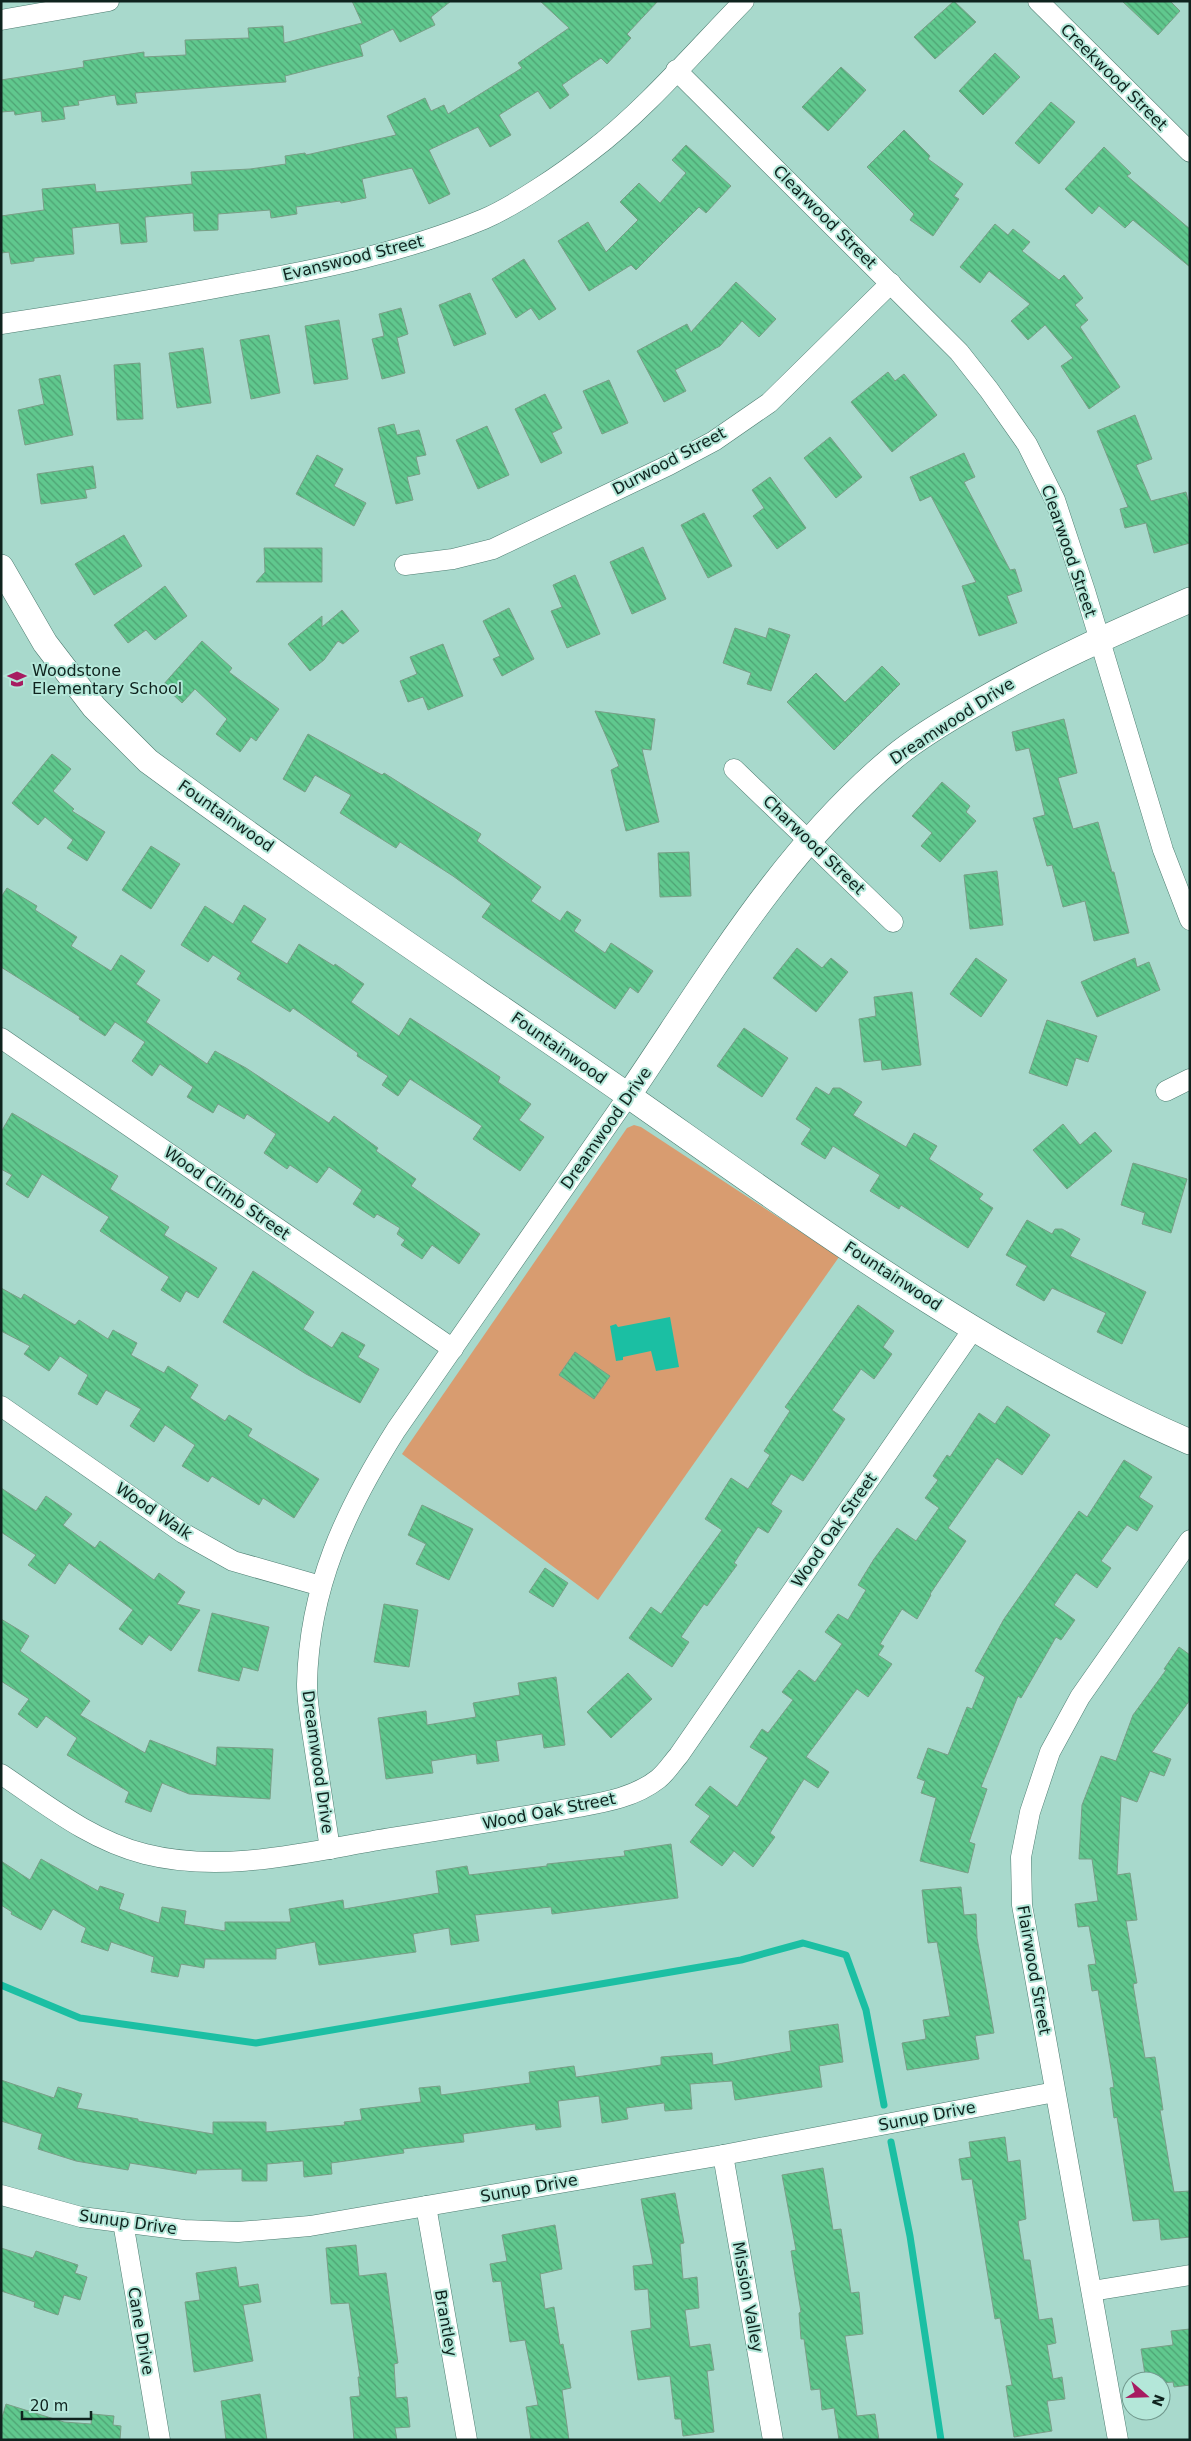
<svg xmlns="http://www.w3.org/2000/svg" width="1191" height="2441" font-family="'DejaVu Sans',sans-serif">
  <defs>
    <pattern id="building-back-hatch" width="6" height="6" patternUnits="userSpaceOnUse" patternTransform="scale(1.25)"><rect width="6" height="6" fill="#60c88e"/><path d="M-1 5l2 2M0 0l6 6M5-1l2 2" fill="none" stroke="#4ea273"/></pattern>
  </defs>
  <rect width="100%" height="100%" fill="#a8d9cc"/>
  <path fill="#d89c70" d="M634,1125L641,1127L839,1257L598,1600L402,1454L627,1128Z"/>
  <path fill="#1bbfa3" d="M670,1317L679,1367L656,1371L651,1351L623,1357V1360L616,1361L610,1326L616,1324L618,1327Z"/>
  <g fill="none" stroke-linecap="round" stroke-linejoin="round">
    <g stroke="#1bbfa3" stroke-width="7">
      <path d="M1,1985L80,2018L256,2043L741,1960L803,1943L846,1955L866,2010L884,2105"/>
      <path d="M891,2142L910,2236L941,2440"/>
    </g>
  </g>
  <g fill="url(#building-back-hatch)" stroke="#799f87">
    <path d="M352,1H451L431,17L435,25L400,42L393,29L360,45L363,56L285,76L286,82L135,93L137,103L117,105L115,95L78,101L79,105L63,107L65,119L42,122L41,111L15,115L14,111L1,112V80L84,67L83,61L144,52V57L186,55L185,40L249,38L248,28L283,26L284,43L362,23Z"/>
    <path d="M540,1H658L627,34L631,38L607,64L601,58L562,85L569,95L550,109L538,91L499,115L511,135L490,147L478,127L429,150L450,194L429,204L412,168L362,179L366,198L341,203L340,201L296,207L297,214L271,218L270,210L218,214V230L194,231L193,213L145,217L147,242L121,244L119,223L72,228L74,254L34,258V261L11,264L9,252L1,253V216L44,210L42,189L95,184L96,192L192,184L191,172L250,169L286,164L285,156L305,153L306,155L396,135L387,116L425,98L431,111L444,105L448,114L522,68L518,63L569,28Z"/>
    <path d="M954,1L976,22L935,59L914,37Z"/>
    <path d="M1122,1H1170L1180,11L1158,35Z"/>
    <path d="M995,53L1020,77L983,115L959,91Z"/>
    <path d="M841,67L866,90L828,131L802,107Z"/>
    <path d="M1051,102L1075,122L1039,164L1015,143Z"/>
    <path d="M904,130L930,156L928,159L963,184L954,196L959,199L933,236L910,220L914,214L867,167Z"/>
    <path d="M686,145L731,186L706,213L699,207L636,270L631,265L589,291L558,241L588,222L606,252L638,220L620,202L639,183L660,203L686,173L672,160Z"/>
    <path d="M1104,147L1131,173L1127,176L1190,229V267L1133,220L1125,228L1099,206L1092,214L1065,189Z"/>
    <path d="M995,224L1008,235L1013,229L1030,242L1022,251L1059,280L1064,275L1083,298L1075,305L1088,320L1080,327L1120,387L1089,409L1061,366L1073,358L1045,325L1028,340L1011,321L1030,304L989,271L980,283L960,267Z"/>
    <path d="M524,259L556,309L539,320L531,308L516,318L492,279Z"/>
    <path d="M736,282L776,319L759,337L742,321L720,346L675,370L686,391L664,402L637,351L687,324L691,332Z"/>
    <path d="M470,293L486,334L454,346L439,305Z"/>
    <path d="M401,308L408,334L397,338L405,373L382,379L372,339L384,336L379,314Z"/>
    <path d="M339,320L348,379L314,384L305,326Z"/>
    <path d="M269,335L280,393L251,399L240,340Z"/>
    <path d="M203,348L211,403L177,408L169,353Z"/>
    <path d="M140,363L143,419L117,420L114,365Z"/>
    <path d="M888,372L895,381L904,374L937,415L892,452L851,402Z"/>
    <path d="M60,375L73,435L25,445L18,410L44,404L39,379Z"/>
    <path d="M609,380L628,423L602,434L583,391Z"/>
    <path d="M545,394L562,428L552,433L562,453L541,463L515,409Z"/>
    <path d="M1135,415L1152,459L1136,465L1151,501L1186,492L1190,508V543L1154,553L1146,523L1125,528L1120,509L1128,507L1097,431Z"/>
    <path d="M394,424L397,435L419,430L426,455L416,457L420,474L407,477L413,500L396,504L378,428Z"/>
    <path d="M487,426L509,475L478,489L456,440Z"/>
    <path d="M830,437L862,477L836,498L804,458Z"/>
    <path d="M964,453L975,477L964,482L1010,570L1015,569L1022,591L1007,596L1017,623L979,636L962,586L976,582L931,496L920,501L910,477Z"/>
    <path d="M317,455L343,469L334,486L366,503L354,526L296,494Z"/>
    <path d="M93,466L96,488L85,490L87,498L41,504L37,474Z"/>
    <path d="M770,477L806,528L777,549L753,516L764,508L752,490Z"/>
    <path d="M704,513L732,566L708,578L681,525Z"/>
    <path d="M124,535L142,566L94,595L75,564Z"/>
    <path d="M643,547L666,599L632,614L610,562Z"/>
    <path d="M264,548H322V582H256L265,572Z"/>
    <path d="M575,575L600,634L567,648L551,611L562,607L553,585Z"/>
    <path d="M165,586L187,616L155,640L146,630L128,643L114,625Z"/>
    <path d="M509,608L534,659L502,676L493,659L500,656L483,621Z"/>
    <path d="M342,610L359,631L343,644L338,641L324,660L310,671L288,644L322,616V627Z"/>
    <path d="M735,628L766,638L769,628L790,635L771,691L747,684L751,673L723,663Z"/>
    <path d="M202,641L232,668L229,672L279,709L256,741L251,737L240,752L216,734L227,719L195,689L182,703L163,685Z"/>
    <path d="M443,644L463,696L428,710L423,697L408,702L400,681L417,674L410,657Z"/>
    <path d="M882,666L900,684L834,750L787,702L816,673L845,702Z"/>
    <path d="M595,711L655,719L651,750L642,749L659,822L626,831L611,770L619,766Z"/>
    <path d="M1064,719L1077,773L1058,778L1073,829L1098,822L1112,872H1114L1129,933L1094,941L1085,901L1063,907L1052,865L1047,866L1033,818L1045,815L1029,748L1016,751L1012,732Z"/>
    <path d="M308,734L382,775L384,773L481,834L477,841L541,887L531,901L560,921L567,911L581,920L574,931L605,953L611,943L653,971L638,993L630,987L615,1009L482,917L491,904L453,876L400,842L396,848L340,813L351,795L315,775L305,792L283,779Z"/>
    <path d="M52,754L71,769L53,791L74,809L72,811L105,832L87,861L67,848L73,840L45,817L38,825L12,803Z"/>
    <path d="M942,782L970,806L966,812L976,821L940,862L921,846L932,833L912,816Z"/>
    <path d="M151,846L180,864L151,909L122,890Z"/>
    <path d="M689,852L691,896L660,897L658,853Z"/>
    <path d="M997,871L1003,925L970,929L964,875Z"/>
    <path d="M7,888L37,906L35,910L77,937L71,946L111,971L121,955L145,971L136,984L160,1000L146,1022L207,1064L215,1051L246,1068L329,1123L334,1116L378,1148L376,1151L416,1179L411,1186L480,1234L459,1264L432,1245L422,1259L401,1245L405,1240L397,1234L400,1228L377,1214L374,1218L353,1204L362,1190L329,1167L317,1183L290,1165L287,1169L264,1153L276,1134L247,1114L244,1119L218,1104L213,1113L187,1097L193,1087L160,1064L152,1076L132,1061L145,1042L115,1022L105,1036L79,1019L80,1017L1,967V897Z"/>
    <path d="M244,905L266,919L251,942L287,964L299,944L334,966L335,964L364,984L351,1002L399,1036L410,1018L500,1077L498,1082L531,1104L519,1120L544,1137L520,1171L473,1139L482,1126L410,1079L398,1096L382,1085L388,1076L357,1056L358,1053L293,1008L290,1012L237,979L241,973L213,955L208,962L181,945L205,906L233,924Z"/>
    <path d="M797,948L822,968L831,958L848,972L816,1012L773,978Z"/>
    <path d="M976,958L1007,980L981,1017L950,994Z"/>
    <path d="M1135,958L1137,967L1149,962L1160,990L1097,1017L1081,982Z"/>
    <path d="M912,992L921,1065L882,1070L881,1060L864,1062L859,1019L876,1016L874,997Z"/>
    <path d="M1047,1020L1097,1036L1088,1062L1076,1058L1067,1086L1029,1073Z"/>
    <path d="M744,1028L788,1058L762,1097L717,1066Z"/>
    <path d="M816,1087L829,1095L833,1088H840L862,1102L853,1115L906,1147L914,1133L937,1146L929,1159L983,1194L979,1199L993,1208L968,1248L901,1205L899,1209L870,1191L880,1175L833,1146L825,1159L801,1144L811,1129L796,1119Z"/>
    <path d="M12,1113L118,1176L110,1189L169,1227L164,1235L217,1268L198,1298L186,1291L180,1302L161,1290L169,1277L100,1231L109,1217L42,1174L28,1198L6,1184L12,1175L1,1169V1132Z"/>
    <path d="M1063,1124L1080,1145L1095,1132L1112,1151L1067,1189L1033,1150Z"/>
    <path d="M1133,1163L1187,1179L1171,1233L1142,1224L1145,1213L1121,1205Z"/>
    <path d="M1027,1220L1052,1234L1055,1229H1062L1080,1239L1070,1256L1146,1292L1122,1344L1097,1332L1106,1313L1052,1288L1044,1301L1016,1285L1027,1266L1006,1255Z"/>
    <path d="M253,1271L314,1312L303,1329L332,1348L342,1332L365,1345L358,1357L379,1369L360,1403L306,1374L223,1322Z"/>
    <path d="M1,1288L21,1299L24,1294L75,1325L79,1320L108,1339L113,1330L137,1343L131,1355L164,1373L168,1366L198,1385L190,1398L225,1421L229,1415L252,1429L248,1436L319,1479L294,1518L263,1498L259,1505L212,1476L208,1482L182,1466L195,1445L165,1425L154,1442L130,1426L141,1409L106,1390L97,1405L78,1394L88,1375L60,1356L49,1371L24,1354L30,1346L1,1331Z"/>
    <path d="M858,1305L894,1331L883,1347L892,1354L874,1379L861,1369L832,1410L845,1419L803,1481L791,1474L771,1504L782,1511L768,1533L758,1527L734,1563L737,1565L707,1606L704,1604L681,1637L689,1642L672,1667L629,1638L651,1607L661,1614L722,1530L705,1519L731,1478L748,1489L770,1455L764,1451L790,1411L785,1407Z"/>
    <path d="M575,1352L610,1376L594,1399L559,1375Z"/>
    <path d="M1007,1406L1050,1435L1022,1475L997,1458L948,1528L966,1541L930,1594L931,1595L917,1619L902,1609L880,1644L884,1646L878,1655L892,1664L868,1697L857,1689L806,1757L829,1772L818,1788L804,1779L770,1833L775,1837L753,1867L734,1851L722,1866L690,1842L710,1816L695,1805L710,1786L737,1807L768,1758L750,1747L762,1729L768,1733L793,1700L782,1692L799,1670L815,1682L842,1644L825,1632L838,1614L848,1620L866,1590L858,1585L874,1559L897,1528L916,1541L939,1508L925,1498L938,1480L933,1476L947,1455L950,1457L979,1413L995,1424Z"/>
    <path d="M1124,1460L1152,1477L1139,1497L1153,1506L1137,1531L1127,1525L1101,1561L1111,1568L1097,1588L1076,1573L1054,1605L1075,1620L1061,1640L1056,1637L1021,1698L1018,1696L981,1787L987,1789L969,1842L975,1844L968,1873L920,1861L936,1798L921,1793L925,1781L917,1778L928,1748L948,1755L967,1707L972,1709L985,1677L975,1671L1004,1619L1079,1511L1087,1517Z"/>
    <path d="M1,1488L36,1511L46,1496L72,1514L63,1525L95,1548L100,1541L154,1580L159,1573L185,1592L177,1604L200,1610L171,1651L149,1635L142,1645L119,1629L133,1610L69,1563L55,1584L28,1565L36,1555L1,1532Z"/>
    <path d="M422,1505L473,1529L449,1580L416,1564L426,1544L408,1535Z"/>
    <path d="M545,1568L568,1583L553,1607L529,1592Z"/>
    <path d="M384,1604L418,1610L409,1667L374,1662Z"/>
    <path d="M212,1613L269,1627L258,1671L243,1667L239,1681L198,1671Z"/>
    <path d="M1,1619L29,1636L20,1651L90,1701L80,1715L145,1753L150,1740L216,1766L217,1747L273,1749L270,1799L189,1794L162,1783L151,1812L125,1802L129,1792L67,1755L77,1738L46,1716L37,1728L18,1714L29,1699L1,1681Z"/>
    <path d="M1179,1647L1190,1655V1700L1152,1752L1171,1759L1164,1776L1150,1771L1137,1802L1121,1796L1117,1875L1130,1873L1137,1920L1126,1921L1137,1983L1133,1984L1145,2058L1155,2057L1163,2110H1160L1174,2192L1190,2191V2237L1161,2240L1159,2219L1133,2221L1117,2117L1114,2118L1110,2088L1114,2087L1098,1990L1092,1991L1088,1965L1096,1964L1089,1926L1078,1927L1075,1904L1098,1901L1092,1859H1079L1082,1805L1101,1756L1116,1761L1133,1715L1166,1670L1164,1669Z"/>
    <path d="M628,1673L652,1699L611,1738L587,1712Z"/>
    <path d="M556,1677L565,1745L544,1748L542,1734L496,1741L499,1761L477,1764L476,1754L431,1761L433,1773L386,1779L378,1718L426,1711L427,1725L476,1717L473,1703L520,1695L518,1683Z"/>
    <path d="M671,1844L678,1898L552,1914L551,1907L475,1915L479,1941L451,1945L449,1928L413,1934L416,1952L319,1965L315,1942L276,1949V1959H205L204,1968L181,1964L178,1977L151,1972L154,1957L111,1942L108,1951L81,1942L86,1928L53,1909L41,1930L11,1914L12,1912L1,1905V1861L30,1880L41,1859L98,1891L100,1886L124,1894L119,1909L159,1923L162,1907L186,1911L184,1924L225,1931V1922H291L289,1909L343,1900L344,1909L439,1893L436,1871L467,1866L469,1875L547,1866V1864L625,1856L624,1851Z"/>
    <path d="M961,1887L964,1915L976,1914L977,1938L994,2033L975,2036L979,2059L907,2070L902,2043L926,2039L923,2020L950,2016L937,1942L928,1943L922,1890Z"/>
    <path d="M838,2024L843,2062L819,2066L822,2087L735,2100L732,2081L690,2084L692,2109L665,2111L664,2103L626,2108L628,2119L602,2123L599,2096L558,2101L561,2127L536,2130L535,2124L463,2134L464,2142L403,2149L404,2153L331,2163L332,2174L304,2177L303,2161L267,2164V2181H242V2169L197,2170L196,2174L130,2163L128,2170L76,2161L38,2149L42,2134L1,2121V2080L54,2098L58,2087L82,2094L77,2108L138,2119V2121L213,2134V2122H266V2132L345,2125L344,2122L362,2120L360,2109L421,2102L419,2088L440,2086L441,2095L530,2083L529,2072L574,2066L576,2077L661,2065V2057L712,2053L713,2065L791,2051L789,2031Z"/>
    <path d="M1005,2137L1008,2162L1020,2160L1026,2219L1018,2221L1024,2260H1030L1039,2320L1052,2318L1056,2343L1047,2345L1053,2379L1062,2377L1065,2399L1047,2401L1052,2431L1014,2437L1006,2386L1012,2385L1000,2318L995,2319L972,2179L962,2180L959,2159L971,2157L969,2142Z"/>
    <path d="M823,2168L833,2230L841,2229L851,2293L859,2292L863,2334L845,2336L857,2416L875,2414L879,2440H839L834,2408L822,2410L820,2389L811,2390L804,2339H801L799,2313L801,2312L791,2251L796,2250L782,2175Z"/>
    <path d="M675,2193L684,2243L680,2244L683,2279L697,2277L699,2308L685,2310L690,2347L710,2344L714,2370L707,2371L714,2432L683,2436L681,2419H675L670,2376L638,2380L631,2331L651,2328L648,2289L635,2290L633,2266L653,2264L641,2199Z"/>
    <path d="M555,2225L562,2269L540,2274L545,2309L554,2307L560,2345L563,2344L571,2388L562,2390L569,2440H531L526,2407L538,2405L525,2340L510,2342L501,2281L493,2282L490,2264L507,2261L502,2235Z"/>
    <path d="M356,2245L359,2276L386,2273L398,2363L394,2364L396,2398L407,2397L410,2427L395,2428L397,2440H354L350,2397L360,2396L358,2377H360L349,2303L331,2304L326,2248Z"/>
    <path d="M1,2248L33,2258L36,2251L78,2265L75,2273L87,2277L80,2300L64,2295L58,2315L34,2307L35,2302L1,2291Z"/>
    <path d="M236,2267L239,2287L258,2284L261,2302L243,2305L253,2361L194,2372L185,2302L200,2300L196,2273Z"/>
    <path d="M1190,2329V2385L1174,2387L1173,2382L1161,2383V2381H1146L1141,2349L1173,2345L1171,2331Z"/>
    <path d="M260,2394L267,2440H226L221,2401Z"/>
    <path d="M6,2404L64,2422L91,2424L92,2414L114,2416L113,2425L121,2426L120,2440H1V2421Z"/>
  </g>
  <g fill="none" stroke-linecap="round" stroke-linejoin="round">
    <g stroke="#4d7c70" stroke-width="21">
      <g id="minor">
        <path d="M1038,1L1190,152"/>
        <path d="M1,20L109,1"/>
        <path d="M676,70L959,352L989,390L1027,444L1055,500L1085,591L1163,850L1190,920"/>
        <path d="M1,324C80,312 159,299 237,284C322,269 405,252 484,219C516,205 563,173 591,151C644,111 696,50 744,1"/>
        <path d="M405,565L453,559L493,549L669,465L714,441L769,403L891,283"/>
        <path d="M734,769L893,922"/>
        <path d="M1,1038L453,1349"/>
        <path d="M1166,1091L1190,1079"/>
        <path d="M1,1406L183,1533L233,1561L321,1586"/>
        <path d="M1,1774C47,1805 90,1840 145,1854C220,1873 299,1854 373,1841C441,1830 510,1819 578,1807C606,1802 635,1797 658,1779C666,1773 672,1763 679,1755L974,1328"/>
        <path d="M330,1849C325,1816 320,1784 315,1751C312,1729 307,1706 307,1684C309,1587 345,1511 396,1430L628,1096"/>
        <path d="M723,2155L773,2440"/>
        <path d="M1,2195L81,2217L184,2230L238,2232L310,2226L723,2155L1055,2092"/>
        <path d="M426,2206L467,2440"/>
        <path d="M123,2222L160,2440"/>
        <path d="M1092,2291L1190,2275"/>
        <path d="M1118,2440L1022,1905L1021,1857L1030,1812L1050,1752L1080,1697L1190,1540"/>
      </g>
    </g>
    <g stroke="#4d7c70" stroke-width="26">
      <g id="tertiary">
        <path d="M1,567L45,643L94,707L148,761C304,876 466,983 626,1094C806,1220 987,1354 1190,1442"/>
        <path d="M628,1096C709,977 782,850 894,757C918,737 947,720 975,704C1044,664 1116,632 1190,600"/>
      </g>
    </g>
    <use href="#minor" stroke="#fff" stroke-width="20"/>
    <use href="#tertiary" stroke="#fff" stroke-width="25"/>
  </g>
  <defs>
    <g id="school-bare" transform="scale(1.5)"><path d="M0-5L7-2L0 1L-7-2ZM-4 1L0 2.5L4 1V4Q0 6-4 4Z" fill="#a71c61" stroke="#b4e7d9" stroke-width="2.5" paint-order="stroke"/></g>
  </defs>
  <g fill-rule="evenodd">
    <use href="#school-bare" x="17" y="679"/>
  </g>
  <g text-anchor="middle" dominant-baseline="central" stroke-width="4" stroke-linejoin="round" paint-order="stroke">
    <g font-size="16" fill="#0f231e" stroke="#b4e7d9">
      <text transform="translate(1114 77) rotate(45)">Creekwood Street</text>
      <text transform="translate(825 217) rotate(45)">Clearwood Street</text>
      <text transform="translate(353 258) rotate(-14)">Evanswood Street</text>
      <text transform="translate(669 461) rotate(-28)">Durwood Street</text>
      <text transform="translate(1069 551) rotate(71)">Clearwood Street</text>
      <text transform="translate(952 721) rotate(-33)">Dreamwood Drive</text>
      <text transform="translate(226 816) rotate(35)">Fountainwood</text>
      <text transform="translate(814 845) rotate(44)">Charwood Street</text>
      <text transform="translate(559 1048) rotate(35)">Fountainwood</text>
      <text transform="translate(606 1128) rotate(-55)">Dreamwood Drive</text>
      <text transform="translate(227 1193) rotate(35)">Wood Climb Street</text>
      <text transform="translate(893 1276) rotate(33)">Fountainwood</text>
      <text transform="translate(154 1511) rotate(34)">Wood Walk</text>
      <text transform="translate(834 1530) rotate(-55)">Wood Oak Street</text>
      <text transform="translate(318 1762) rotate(82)">Dreamwood Drive</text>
      <text transform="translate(549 1811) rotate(-11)">Wood Oak Street</text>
      <text transform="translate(1034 1970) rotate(80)">Flairwood Street</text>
      <text transform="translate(927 2116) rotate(-11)">Sunup Drive</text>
      <text transform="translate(529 2188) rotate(-10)">Sunup Drive</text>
      <text transform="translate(128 2222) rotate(8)">Sunup Drive</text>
      <text transform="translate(748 2297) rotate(80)">Mission Valley</text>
      <text transform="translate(446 2323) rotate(80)">Brantley</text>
      <text transform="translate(141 2331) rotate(80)">Cane Drive</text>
    </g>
    <g font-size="16" fill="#0f231e" stroke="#b4e7d9" text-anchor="start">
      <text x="32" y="670">Woodstone<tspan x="32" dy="18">Elementary School</tspan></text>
    </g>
  </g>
  <rect width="1191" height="2441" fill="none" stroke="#0f231e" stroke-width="5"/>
  <g transform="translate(1146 2396) rotate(110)"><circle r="24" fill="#b4e7d9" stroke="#72998e"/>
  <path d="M0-4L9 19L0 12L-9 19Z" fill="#a71c61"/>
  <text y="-8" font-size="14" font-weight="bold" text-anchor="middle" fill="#0f231e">N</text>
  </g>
  <path d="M22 2411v8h69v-8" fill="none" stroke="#0f231e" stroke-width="2.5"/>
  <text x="30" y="2411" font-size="15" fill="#0f231e" stroke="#b4e7d9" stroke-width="4" paint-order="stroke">20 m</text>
</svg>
